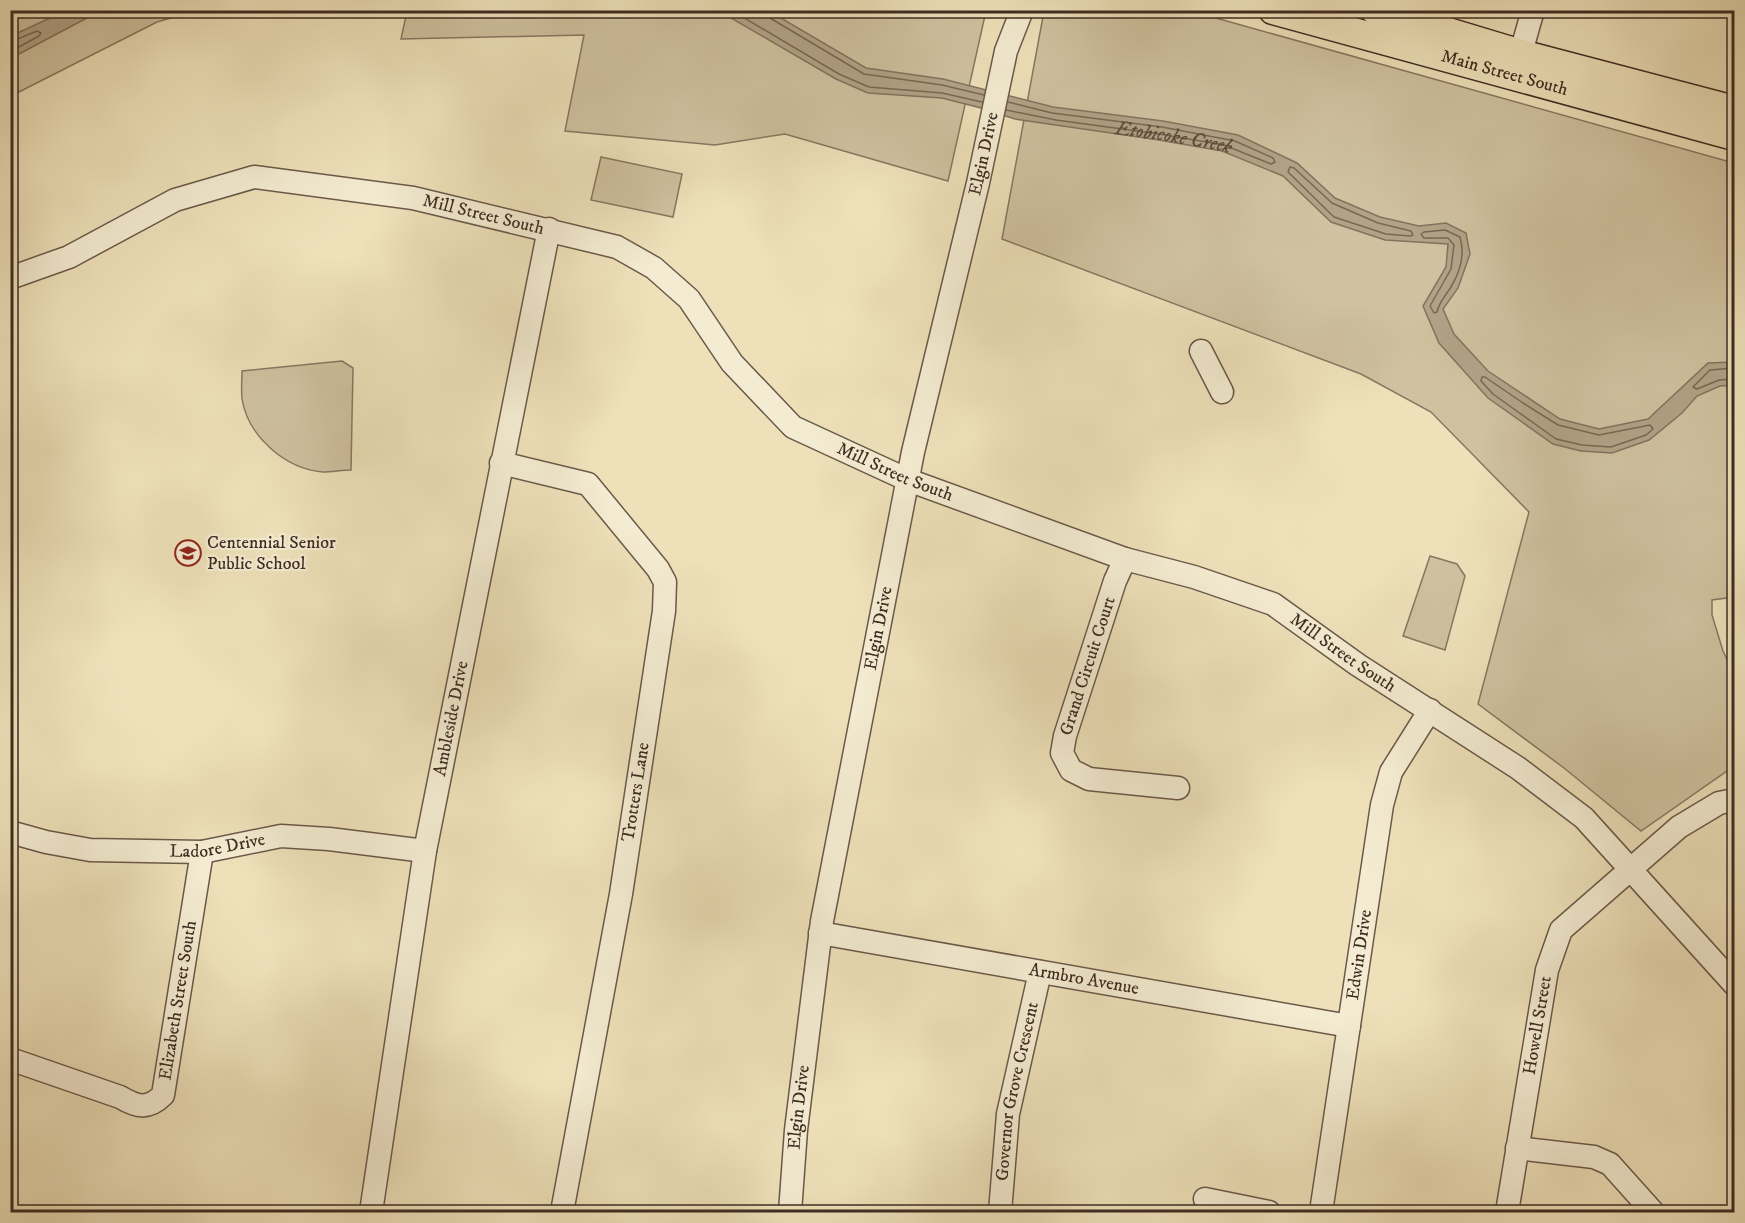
<svg xmlns="http://www.w3.org/2000/svg" width="1745" height="1223" font-family="'IM FELL DW Pica',serif">
  <rect width="100%" height="100%" fill="#eee1ba"/>
  <filter id="stains"><feTurbulence type="fractalNoise" baseFrequency=".00333" numOctaves="4"/><feColorMatrix values="0 0 0 0 .2 0 0 0 0 .09 0 0 0 0 .02 0 0 0 .5 -.17"/></filter>
  <radialGradient id="worn" r=".72"><stop offset=".6" stop-color="#630" stop-opacity="0"/><stop offset="1" stop-color="#630" stop-opacity=".3"/></radialGradient>
  <g fill="#d0c2a0" stroke="#887762" stroke-width="1.5">
    <path d="M11,11H195L157,22L11,96Z"/>
    <path d="M407,11H986L948,181L785,134L715,145L565,131L584,35L401,39Z"/>
    <path d="M1044,11H1191L1734,163V597L1712,600V615L1723,651L1734,674V766L1641,831L1564,768L1478,704L1529,512L1431,412L1361,374L1002,239Z"/>
    <path d="M601,157L682,174L673,217L591,200Z"/>
    <path d="M342,361L353,368L351,470C342,470 332,472 323,472C285,469 248,436 242,399C241,390 242,380 242,371Z"/>
    <path d="M1430,556L1457,564L1465,576L1445,650L1403,636Z"/>
  </g>
  <g fill="#b2a387" stroke="#84735f" stroke-width="1.5">
    <path d="M65,11H100L19,54L11,55V36Z"/>
    <path d="M719,11H769L866,68L943,79L1053,107L1163,121L1238,135L1297,163L1335,198L1380,217L1419,226L1446,223L1466,233L1470,254L1458,288L1443,309L1454,334L1488,371L1560,419L1599,429L1648,419L1708,363L1734,362V385L1720,386L1697,396L1682,413L1649,440L1612,453L1581,451L1553,444L1488,398L1439,343L1423,306L1446,267L1448,244L1385,240L1331,222L1283,176L1222,151L1159,140L1015,119L981,108L942,98L868,93L836,79Z"/>
  </g>
  <g fill="none" stroke-linecap="round" stroke-linejoin="round">
    <g stroke="#786855" stroke-width="1.5">
      <path d="M731,10L839,74L869,87L942,93L982,102"/>
      <path d="M767,10L770,18L864,74L942,85L984,95"/>
      <path d="M10,42L37,31L41,33L39,36L17,48L10,49"/>
      <path id="s1" d="M1006,110L1056,120L1159,134L1224,145L1271,164L1275,162L1273,158L1235,141L1162,127L1052,113L1008,102"/>
      <path d="M1290,167L1294,168L1332,203L1378,223L1411,231L1413,235L1410,236L1386,234L1334,217L1288,172Z"/>
      <path d="M1445,230L1460,237C1465,254 1460,272 1451,287C1446,295 1439,302 1437,312L1434,313L1430,306L1451,269L1454,245L1448,238H1424L1421,234L1424,232Z"/>
      <path d="M1734,368L1710,370L1693,387L1697,389L1719,380L1734,379"/>
      <path d="M1482,377H1485L1523,403L1558,425L1599,435L1650,425L1653,429L1646,435L1611,447L1582,445L1556,439L1493,394L1481,381Z"/>
    </g>
    <g stroke="#6b5949" stroke-width="25">
      <g id="minor">
        <path d="M1516,70L1533,10"/>
        <path id="s2" d="M10,278L69,257L175,200L254,177L413,198L617,247L654,268L689,299L732,363L793,427L908,480L1125,559L1194,577L1273,604L1358,665L1518,768L1584,818L1734,984"/>
        <path d="M1201,351L1222,392"/>
        <path d="M501,463L588,484L658,569L665,582L664,611L621,894L562,1212"/>
        <path d="M1125,559L1115,581L1065,736L1062,753L1071,770L1089,779L1178,788"/>
        <path id="s3" d="M10,832L46,842L90,850L202,852L281,836L329,839L425,851"/>
        <path id="s4" d="M820,933L1349,1026"/>
        <path id="s5" d="M10,1059L120,1097C137,1107 148,1110 163,1095L202,852"/>
        <path d="M1517,1148L1594,1157L1610,1164L1653,1212"/>
        <path d="M1205,1199L1269,1212"/>
        <path id="s6" d="M371,1212L425,851L549,229"/>
        <path id="s7" d="M790,1212L796,1130L822,921L913,452L978,183L1006,51L1022,10"/>
        <path id="s8" d="M1000,1212L1008,1114L1040,972"/>
        <path id="s9" d="M1321,1212L1382,805L1391,772L1430,710"/>
        <path id="s10" d="M1507,1212L1547,970L1561,930L1679,827L1719,803L1734,800"/>
      </g>
    </g>
    <g stroke="#3f2c23" stroke-width="31">
      <g id="major">
        <path id="s11" d="M1273,10L1734,136"/>
        <path d="M1375,10L1521,54L1734,110"/>
      </g>
    </g>
    <use href="#minor" stroke="#f4ecd2" stroke-width="22"/>
    <use href="#major" stroke="#eee1ba" stroke-width="28"/>
  </g>
  <defs>
    <g id="school-ring" transform="scale(1.35)"><circle r="9.5" fill="#f4ecd2" stroke="#8f2418" stroke-width="1.5"/><path d="M0-5L7-2L0 1L-7-2ZM-4 1L0 2.5L4 1V4Q0 6-4 4Z" fill="#8f2418"/></g>
  </defs>
  <g fill-rule="evenodd">
    <use href="#school-ring" x="188" y="553"/>
  </g>
  <g text-anchor="middle" dominant-baseline="central" stroke-width="4.5" stroke-linejoin="round" paint-order="stroke">
    <g font-size="18" fill="#3f2c23" stroke="#f4ecd2">
      <text stroke="none"><textPath href="#s11" startOffset="240">Main Street South</textPath></text>
      <text stroke="none"><textPath href="#s7" startOffset="1077">Elgin Drive</textPath></text>
      <text stroke="none"><textPath href="#s2" startOffset="498">Mill Street South</textPath></text>
      <text stroke="none"><textPath href="#s2" startOffset="1002">Mill Street South</textPath></text>
      <text stroke="none"><textPath href="#s7" startOffset="591">Elgin Drive</textPath></text>
      <text stroke="none"><textPath href="#s2" startOffset="1488">Mill Street South</textPath></text>
      <text transform="translate(1088 666) rotate(-72)">Grand Circuit Court</text>
      <text stroke="none"><textPath href="#s6" startOffset="500">Ambleside Drive</textPath></text>
      <text transform="translate(636 792) rotate(-81)">Trotters Lane</text>
      <text stroke="none"><textPath href="#s3" startOffset="210">Ladore Drive</textPath></text>
      <text stroke="none"><textPath href="#s9" startOffset="260">Edwin Drive</textPath></text>
      <text stroke="none"><textPath href="#s4" startOffset="268">Armbro Avenue</textPath></text>
      <text stroke="none"><textPath href="#s5" startOffset="260">Elizabeth Street South</textPath></text>
      <text stroke="none"><textPath href="#s10" startOffset="189">Howell Street</textPath></text>
      <text stroke="none"><textPath href="#s8" startOffset="122">Governor Grove Crescent</textPath></text>
      <text stroke="none"><textPath href="#s7" startOffset="105">Elgin Drive</textPath></text>
    </g>
    <g font-size="18" fill="#3f2c23" stroke="#f4ecd2" text-anchor="start">
      <text x="207" y="543">Centennial Senior<tspan x="207" dy="21">Public School</tspan></text>
    </g>
    <g font-size="20" font-style="italic" fill="#5c4a3c" stroke="#f4ecd2">
      <text stroke="none"><textPath href="#s1" startOffset="170">Etobicoke Creek</textPath></text>
    </g>
  </g>
  <rect width="1745" height="1223" fill="none" stroke="#eee1ba" stroke-width="36"/>
  <rect x="12" y="12" width="1721" height="1199" fill="none" stroke="#3f2c23" stroke-width="3"/>
  <rect x="18" y="18" width="1709" height="1187" fill="none" stroke="#3f2c23" stroke-width="1.5"/>
  <rect width="100%" height="100%" filter="url(#stains)"/>
  <rect width="100%" height="100%" fill="url(#worn)"/>
</svg>
